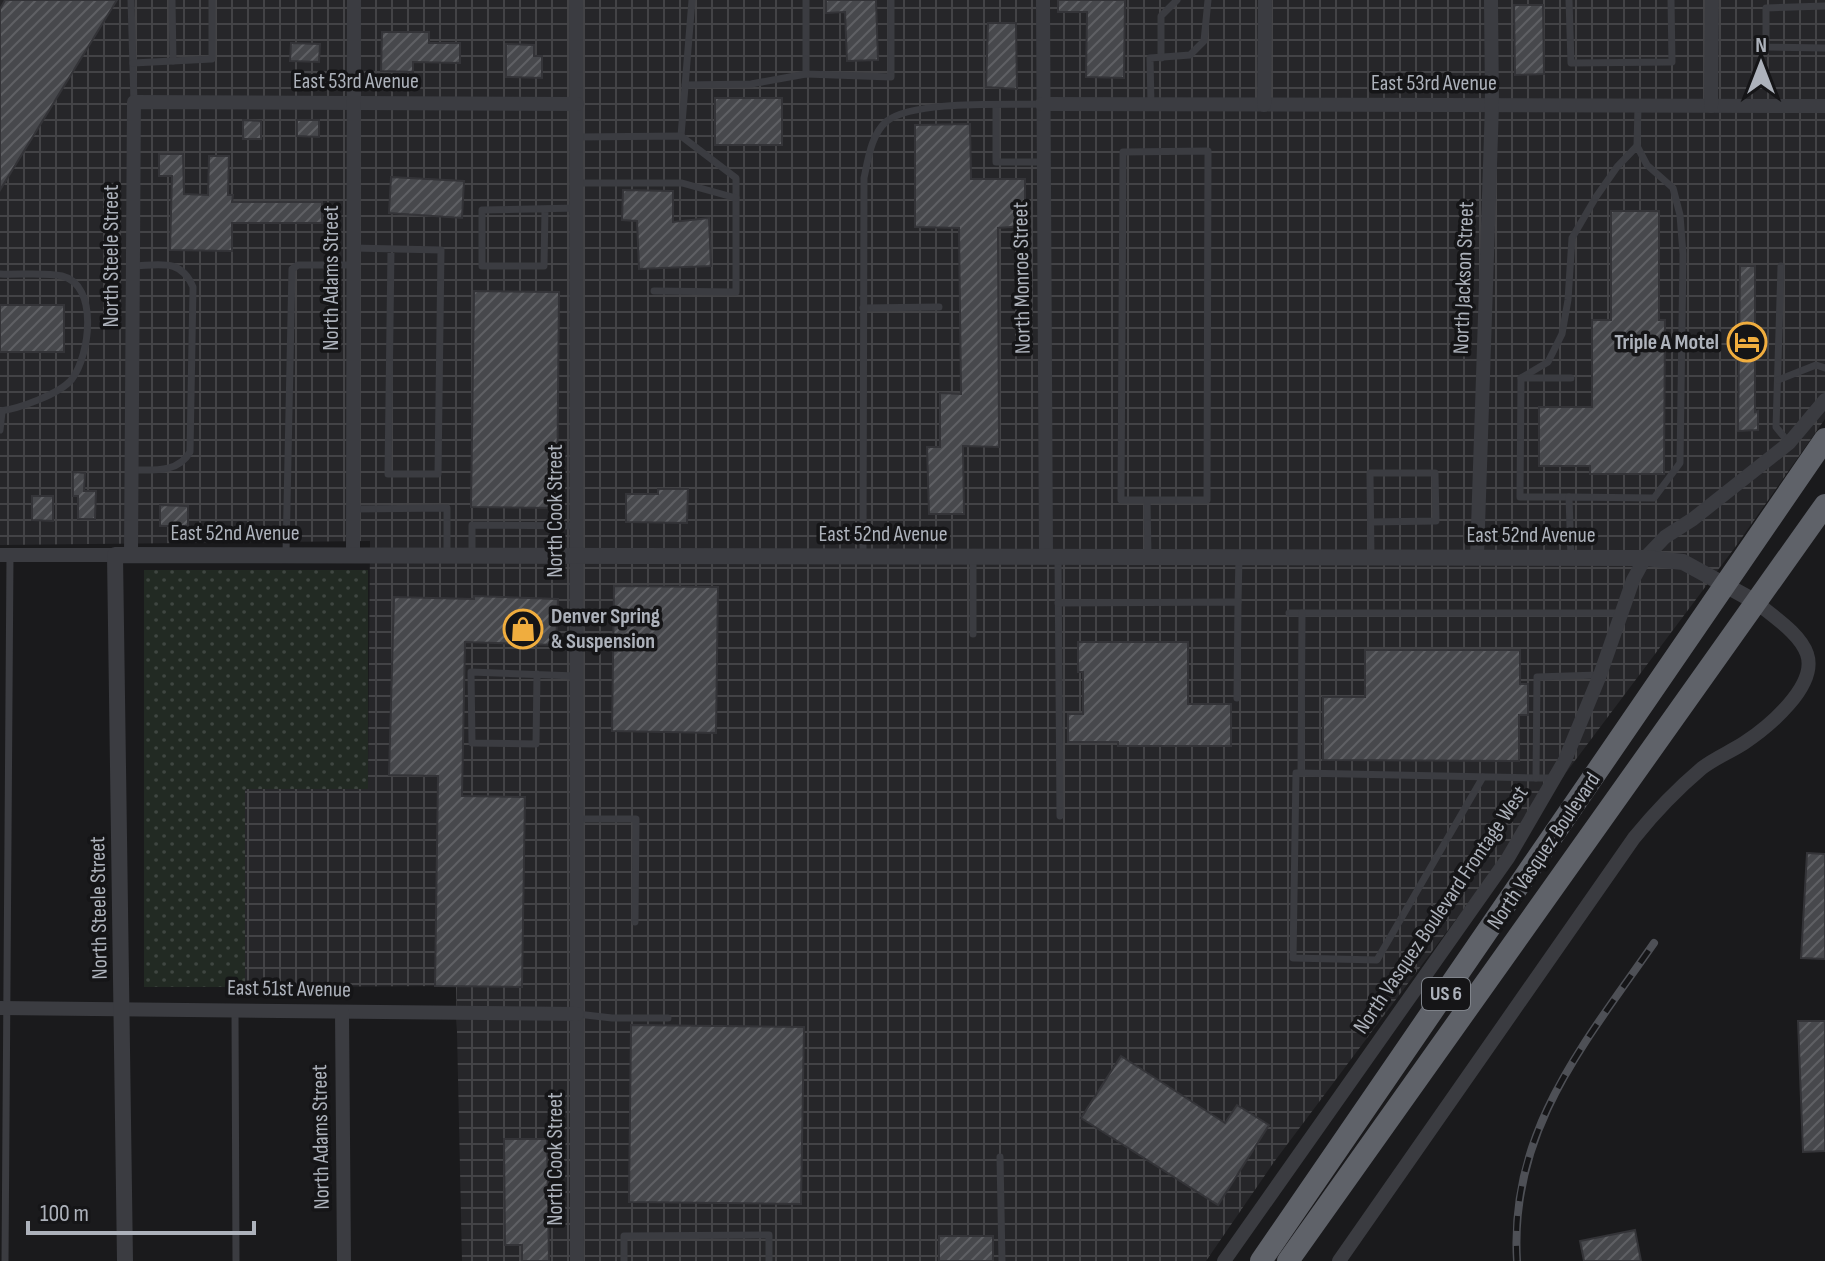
<svg xmlns="http://www.w3.org/2000/svg" width="1825" height="1261" font-family="'Sofia Sans Condensed',sans-serif">
  <defs>
    <pattern id="industrial-grid" width="8" height="8" patternUnits="userSpaceOnUse" patternTransform="scale(2)"><rect width="8" height="8" fill="#262629"/><path d="M0 4h8M4 0v8" fill="none" stroke="#434346"/></pattern>
    <pattern id="park-dots" width="8" height="8" patternUnits="userSpaceOnUse" patternTransform="scale(2)"><rect width="8" height="8" fill="#222a23"/><path d="M2 2h.1M6 6h.1" fill="none" stroke="#3f4641" stroke-width="1.8" stroke-linecap="round"/></pattern>
    <pattern id="building-hatch" width="6" height="6" patternUnits="userSpaceOnUse" patternTransform="scale(2)"><rect width="6" height="6" fill="#47484c"/><path d="M-1 1l2-2M0 6l6-6M5 7l2-2" fill="none" stroke="#5f6064"/></pattern>
  </defs>
  <rect width="100%" height="100%" fill="#1a1a1c"/>
  <path fill="url(#industrial-grid)" d="M0,0H1825V419L1736,546L1274,1162L1206,1261H462L456,986L245,987V789L368,788L370,541L0,545Z"/>
  <path fill="url(#park-dots)" d="M144,570H368V789H245V987H144Z"/>
  <g fill="url(#building-hatch)" stroke="#343438" stroke-width="2">
    <path d="M5,0H117L0,190V9Z"/>
    <path d="M826,0H876L878,60L847,61L845,12L826,13Z"/>
    <path d="M1058,0H1125L1124,78L1086,77L1087,12H1058Z"/>
    <path d="M1514,5H1543L1544,74L1515,75Z"/>
    <path d="M988,23H1016L1017,89L986,87Z"/>
    <path d="M382,32H429V43H460V63L413,62V72L381,71Z"/>
    <path d="M291,43L320,44L319,62L290,61Z"/>
    <path d="M506,44L534,45V56H542V78L506,77Z"/>
    <rect x="715" y="98" width="67" height="47"/>
    <path d="M243,120L261,121V139H243Z"/>
    <path d="M297,120H319V137L297,136Z"/>
    <path d="M970,124L971,179H1025V226L998,228L999,447L963,446L964,514H929L927,447H940V393L961,394L959,228L915,227V125Z"/>
    <path d="M159,154H183L184,194L208,195L209,156H229L228,195H233L232,202H322V223H232V251L170,250L172,176H159Z"/>
    <path d="M391,177L464,181L462,218L389,213Z"/>
    <path d="M623,190L673,191V222L709,218L711,266L639,269L637,221L622,220Z"/>
    <path d="M1611,211H1659V320H1665L1664,474H1590V466H1539V407H1592V320H1611Z"/>
    <path d="M1740,266H1755V412L1758,411V430L1738,431Z"/>
    <path d="M474,291L559,292L557,508L471,507Z"/>
    <rect x="0" y="305" width="64" height="47"/>
    <path d="M73,472L85,473L84,491H96L95,519H78V496H73Z"/>
    <path d="M658,489H688L687,523L626,522V494H658Z"/>
    <path d="M32,496H53V521L32,520Z"/>
    <path d="M160,505L188,506V526H160Z"/>
    <path d="M614,586L718,587L716,733L612,731Z"/>
    <path d="M474,596L558,599L556,645L465,642L462,796L525,797L522,987L435,986L438,776L389,775L394,597L474,599Z"/>
    <path d="M1078,642H1188V704H1231V746H1118V742H1068V714H1083V672H1078Z"/>
    <path d="M1365,650H1520V684H1528V715H1519V761L1323,760V697H1365Z"/>
    <path d="M1807,853L1825,854V959L1801,958Z"/>
    <path d="M1798,1021H1825V1151L1803,1152Z"/>
    <path d="M631,1025L804,1027L801,1204L629,1202Z"/>
    <path d="M1121,1056L1225,1123L1237,1105L1269,1125L1218,1205L1081,1118Z"/>
    <path d="M504,1139H547L549,1261H522V1245H505Z"/>
    <path d="M1635,1230L1641,1261H1584L1580,1241Z"/>
    <rect x="939" y="1236" width="54" height="25"/>
  </g>
  <g fill="none" stroke-linecap="round" stroke-linejoin="round">
    <g stroke="#3b3c41" stroke-width="7">
      <path d="M131,0L134,102"/>
      <path d="M172,0L173,61"/>
      <path d="M806,0V74L891,77V0"/>
      <path d="M1569,0L1571,63L1672,62L1671,0"/>
      <path d="M1825,6L1766,8V47L1825,48"/>
      <path d="M1161,58V16L1177,0"/>
      <path d="M133,63L212,59V0"/>
      <path d="M685,85L751,84L806,74"/>
      <path d="M1151,104L1150,58L1190,55L1204,41L1208,0"/>
      <path d="M996,106V162H1043"/>
      <path d="M681,136L692,0"/>
      <path d="M577,137L681,136L736,178V292L654,291"/>
      <path d="M577,183H682L736,198"/>
      <path d="M545,209L544,266H482V210L577,208"/>
      <path d="M353,248L441,250L438,474H388L391,249"/>
      <path d="M1781,266L1776,427L1789,443"/>
      <path d="M0,274C18,275 45,272 62,276C99,285 90,355 72,379C60,394 18,409 0,411"/>
      <path d="M863,308L939,307"/>
      <path d="M1521,378L1548,362L1562,334L1568,300L1572,238L1596,197L1617,167L1637,146"/>
      <path d="M1778,380L1816,365L1825,368"/>
      <path d="M0,430L2,412"/>
      <path d="M132,470C154,470 178,473 190,452L193,287C181,258 160,265 133,266"/>
      <path d="M1569,497H1520L1521,378H1571"/>
      <path d="M1147,500H1207L1208,151L1123,152L1121,500H1147L1148,556"/>
      <path d="M353,509L447,508V556"/>
      <path d="M1371,522L1436,521L1435,473H1370L1371,556"/>
      <path d="M286,553L292,269L298,265H353"/>
      <path d="M472,554V525L576,526"/>
      <path d="M863,556L864,178C868,160 871,134 887,121C914,100 1007,105 1042,104"/>
      <path d="M1571,557L1569,497L1654,498L1680,463L1683,254L1680,215L1673,188L1647,165L1637,146L1638,106"/>
      <path d="M973,558V634"/>
      <path d="M1058,558L1060,816"/>
      <path d="M1238,602L1239,556"/>
      <path d="M1058,603L1238,602L1237,698"/>
      <path d="M1289,613H1621"/>
      <path d="M537,674L536,744L472,743L471,672L576,676"/>
      <path d="M1301,773L1302,613"/>
      <path d="M1483,777L1377,960L1293,958L1296,773H1301L1536,778H1553"/>
      <path d="M1536,778L1537,677L1598,675"/>
      <path d="M577,819H636L635,922"/>
      <path d="M235,1011L236,1261"/>
      <path d="M577,1014L612,1018H668"/>
      <path d="M1000,1157L1002,1261"/>
      <path d="M5,1261L10,555"/>
      <path d="M624,1261V1236L769,1235V1261"/>
    </g>
    <g stroke="#3b3c41" stroke-width="14">
      <path d="M576,0L577,1261"/>
      <path d="M1043,0L1046,556"/>
      <path d="M1042,104L1825,106"/>
      <path d="M1264,105L1265,0"/>
      <path d="M1711,106L1712,0"/>
      <path d="M0,555H115"/>
      <path d="M131,555L134,102L577,104"/>
      <path d="M353,555L354,0"/>
      <path d="M1477,557L1492,105L1491,0"/>
      <path d="M0,1008L577,1014"/>
      <path d="M342,1012L344,1261"/>
      <path d="M1224,1261L1508,858L1565,760L1600,675L1633,580L1645,558L1665,537L1693,519L1789,443L1825,400"/>
      <path d="M1339,1261L1634,838C1655,812 1676,790 1702,768C1715,758 1730,752 1744,743C1768,727 1818,686 1807,654C1800,633 1772,616 1756,602"/>
    </g>
    <path stroke="#3b3c41" stroke-width="16" d="M125,1261L115,555L1645,558L1683,562L1756,602"/>
    <g stroke="#5f6269" stroke-width="22">
      <path d="M1261,1261L1825,439"/>
      <path d="M1288,1261L1825,505"/>
    </g>
    <g stroke="#4e5056" stroke-width="8">
      <path id="rail" d="M1517,1261C1509,1131 1584,1044 1654,943"/>
    </g>
    <use href="#rail" stroke="#151517" stroke-width="5" stroke-dasharray="15" stroke-linecap="butt"/>
  </g>
  <defs>
    <g id="hotel-ring" transform="scale(2)"><circle r="9.5" fill="#151517" stroke="#f0ad3e" stroke-width="1.5"/><path d="M-6-4.5h1.5V1H6V5H4.5V3h-9V5H-6ZM-4 0a1.8 1.8 0 1 1 3.6 0ZM.5 0V-2.5h3Q6-2.5 6 0Z" fill="#f0ad3e"/></g>
    <g id="shop-ring" transform="scale(2)"><circle r="9.5" fill="#151517" stroke="#f0ad3e" stroke-width="1.5"/><path d="M-5-2.5h2.3a2.7 3.5 0 0 1 5.4 0H5L5.5 6h-11ZM-1.5-2.5h3a1.5 2.3 0 0 0-3 0Z" fill="#f0ad3e"/></g>
  </defs>
  <g fill-rule="evenodd">
    <use href="#hotel-ring" x="1747" y="342"/>
    <use href="#shop-ring" x="523" y="629"/>
  </g>
  <g text-anchor="middle" dominant-baseline="central" stroke-width="7" stroke-linejoin="round" paint-order="stroke">
    <rect fill="#151517" stroke="#7f838a" stroke-width="2" x="1422" y="978" width="48" height="32" rx="6"/>
    <g font-size="20" font-weight="bold" fill="#adb2bb">
      <text x="1446" y="994">US 6</text>
    </g>
    <g font-size="22" fill="#adb2bb" stroke="#151517">
      <text x="356" y="81">East 53rd Avenue</text>
      <text x="1434" y="83">East 53rd Avenue</text>
      <text transform="translate(111 256) rotate(-90)">North Steele Street</text>
      <text transform="translate(331 278) rotate(-90)">North Adams Street</text>
      <text transform="translate(1022 278) rotate(-91)">North Monroe Street</text>
      <text transform="translate(1464 278) rotate(-88)">North Jackson Street</text>
      <text transform="translate(555 511) rotate(-90)">North Cook Street</text>
      <text x="235" y="533">East 52nd Avenue</text>
      <text x="883" y="534">East 52nd Avenue</text>
      <text x="1531" y="535">East 52nd Avenue</text>
      <text transform="translate(1544 851) rotate(-56)">North Vasquez Boulevard</text>
      <text transform="translate(99 908) rotate(-91)">North Steele Street</text>
      <text transform="translate(1441 910) rotate(-56)">North Vasquez Boulevard Frontage West</text>
      <text transform="translate(289 989) rotate(1)">East 51st Avenue</text>
      <text transform="translate(321 1137) rotate(-91)">North Adams Street</text>
      <text transform="translate(555 1159) rotate(-90)">North Cook Street</text>
    </g>
    <g font-size="22" font-weight="bold" fill="#adb2bb" stroke="#151517" text-anchor="end">
      <text x="1719" y="342">Triple A Motel</text>
      <text x="551" y="616" text-anchor="start">Denver Spring<tspan x="551" dy="25">&amp; Suspension</tspan></text>
    </g>
  </g>
  <g transform="translate(1761 64)" stroke="#151517" stroke-width="6" paint-order="stroke">
  <path d="M0-6L14 30L0 20L-14 30Z" fill="#adb2bb"/>
  <text y="-12" font-size="22" font-weight="bold" text-anchor="middle" fill="#adb2bb">N</text>
  </g>
  <path d="M28 1221v12h226v-12" fill="none" stroke="#adb2bb" stroke-width="4"/>
  <text x="40" y="1221" font-size="24" fill="#adb2bb" stroke="#151517" stroke-width="6" paint-order="stroke">100 m</text>
</svg>
